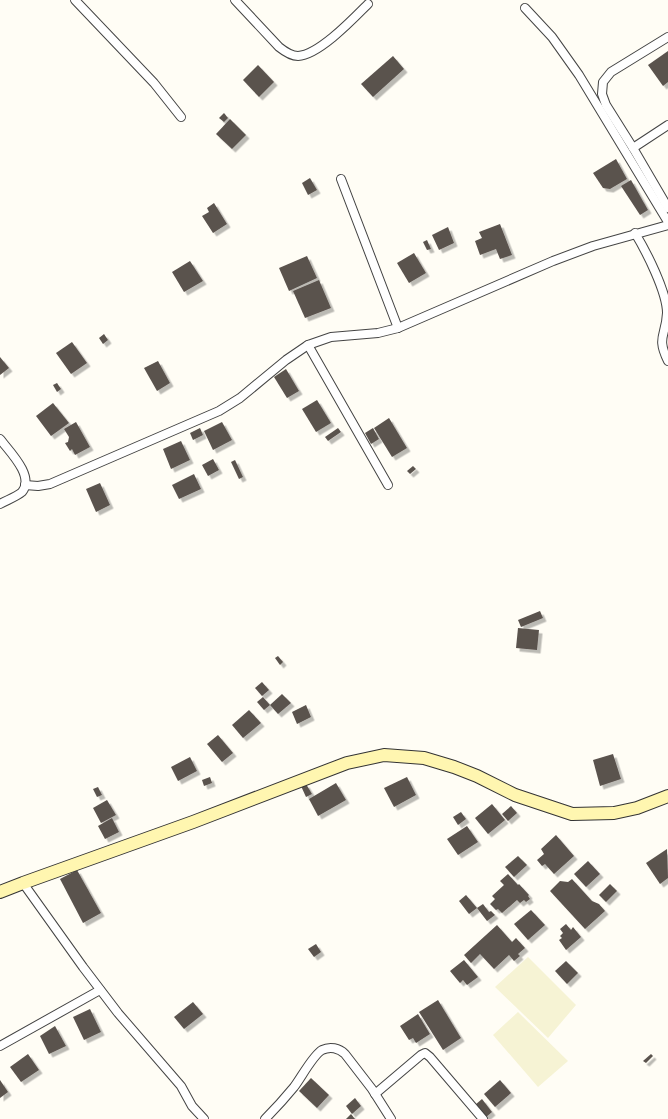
<svg xmlns="http://www.w3.org/2000/svg" width="668" height="1119" font-family="Bitter,serif">
  <defs>
    <filter id="shadow"><feDropShadow dx="3.5" dy="3.5" stdDeviation="0" flood-color="#0004"/></filter>
  </defs>
  <rect width="100%" height="100%" fill="#fffdf5"/>
  <g fill="#f6f3d4">
    <path d="M528,957L576,1005L548,1038L495,987Z"/>
    <path d="M518,1012L568,1061L538,1087L493,1035Z"/>
  </g>
  <g fill="#5a524d" filter="url(#shadow)">
    <path d="M668,51V82L663,86L648,65Z"/>
    <path d="M393,56L404,69L373,97L361,84Z"/>
    <path d="M258,65L274,82L259,97L243,80Z"/>
    <path d="M224,113L228,118L224,122L219,118Z"/>
    <path d="M230,119L246,135L232,149L216,134Z"/>
    <path d="M616,159L627,179L610,189L603,188L593,173Z"/>
    <path d="M310,178L317,190L308,195L302,183Z"/>
    <path d="M631,180L648,210L640,215L621,186Z"/>
    <path d="M214,203L227,224L213,233L202,216L209,212L207,208Z"/>
    <path d="M500,224L512,255L500,259L496,249L480,255L475,241L482,238L479,232Z"/>
    <path d="M448,227L454,243L439,250L432,235Z"/>
    <path d="M427,240L431,249L427,250L423,242Z"/>
    <path d="M414,253L426,273L409,283L397,263Z"/>
    <path d="M307,256L317,278L289,291L279,268Z"/>
    <path d="M190,261L203,281L184,292L172,272Z"/>
    <path d="M319,280L331,308L305,318L293,291Z"/>
    <path d="M104,334L108,340L103,344L99,338Z"/>
    <path d="M72,342L87,363L71,374L56,353Z"/>
    <path d="M0,357L9,368L0,375Z"/>
    <path d="M158,361L170,383L157,391L144,368Z"/>
    <path d="M286,369L299,391L287,398L274,377Z"/>
    <path d="M57,383L61,389L57,392L53,385Z"/>
    <path d="M317,400L331,423L316,432L302,409Z"/>
    <path d="M53,403L69,423L51,436L36,416Z"/>
    <path d="M389,418L407,448L392,457L374,428Z"/>
    <path d="M76,422L90,447L75,455L72,449L70,451L65,443L68,442L69,437L64,429Z"/>
    <path d="M222,422L232,440L213,450L204,431Z"/>
    <path d="M200,428L203,435L193,440L190,433Z"/>
    <path d="M338,428L341,432L328,441L325,437Z"/>
    <path d="M373,428L379,439L371,444L365,433Z"/>
    <path d="M181,441L190,460L171,469L163,449Z"/>
    <path d="M213,459L219,470L208,476L202,465Z"/>
    <path d="M235,460L243,477L239,479L231,462Z"/>
    <path d="M413,466L416,469L410,474L407,471Z"/>
    <path d="M194,474L201,489L179,499L172,485Z"/>
    <path d="M100,483L110,505L96,512L86,489Z"/>
    <path d="M540,611L543,618L521,627L518,620Z"/>
    <path d="M518,628L539,630L537,650L516,648Z"/>
    <path d="M278,656L283,662L280,665L275,658Z"/>
    <path d="M262,682L269,690L262,696L255,688Z"/>
    <path d="M282,694L291,703L278,714L270,705Z"/>
    <path d="M263,697L270,705L264,710L257,702Z"/>
    <path d="M306,705L311,717L297,724L292,712Z"/>
    <path d="M249,710L261,723L243,738L232,725Z"/>
    <path d="M218,735L233,753L222,762L207,744Z"/>
    <path d="M613,754L621,779L600,786L593,760Z"/>
    <path d="M190,757L197,771L178,781L171,767Z"/>
    <path d="M210,777L212,783L204,786L202,780Z"/>
    <path d="M407,777L416,795L394,807L384,788Z"/>
    <path d="M336,783L346,800L318,816L309,799Z"/>
    <path d="M306,784L312,794L306,797L301,786Z"/>
    <path d="M98,787L102,795L97,797L93,789Z"/>
    <path d="M107,800L116,815L101,823L93,808Z"/>
    <path d="M492,804L505,820L488,834L475,818Z"/>
    <path d="M511,806L517,813L508,821L502,814Z"/>
    <path d="M461,812L466,819L458,825L453,817Z"/>
    <path d="M112,818L119,832L105,839L98,826Z"/>
    <path d="M467,826L478,842L458,855L447,839Z"/>
    <path d="M556,835L574,856L554,874L545,864L542,866L537,860L544,854L541,849Z"/>
    <path d="M667,849L668,878L660,884L646,863Z"/>
    <path d="M518,856L527,865L514,877L505,867Z"/>
    <path d="M588,861L600,874L586,887L574,874Z"/>
    <path d="M77,870L101,913L83,923L60,879Z"/>
    <path d="M508,874L518,885L519,884L529,895L528,896L530,899L526,902L524,900L520,903L517,900L502,913L498,909L496,910L490,904L495,899L492,896L504,885L500,881Z"/>
    <path d="M572,879L592,901L599,904L605,911L585,929L550,891L560,881L568,882Z"/>
    <path d="M610,884L617,891L606,902L599,895Z"/>
    <path d="M466,895L477,908L469,914L459,901Z"/>
    <path d="M483,904L489,912L491,911L495,915L487,921L477,908Z"/>
    <path d="M531,910L545,925L528,940L514,924Z"/>
    <path d="M566,924L571,930L573,927L581,937L566,950L559,940L562,938L560,936L563,933L560,929Z"/>
    <path d="M497,925L512,942L516,938L525,948L518,954L520,956L514,961L509,955L494,969L480,954L471,963L464,955Z"/>
    <path d="M316,944L321,952L314,957L308,949Z"/>
    <path d="M464,960L478,977L467,985L463,980L460,983L450,971Z"/>
    <path d="M566,961L578,973L567,984L555,971Z"/>
    <path d="M438,1000L461,1038L443,1050L419,1012Z"/>
    <path d="M193,1002L203,1014L184,1029L174,1017Z"/>
    <path d="M90,1009L101,1032L84,1040L73,1017Z"/>
    <path d="M418,1014L430,1034L416,1043L413,1038L409,1040L400,1026Z"/>
    <path d="M55,1026L66,1046L49,1054L40,1036Z"/>
    <path d="M28,1054L39,1070L21,1082L10,1067Z"/>
    <path d="M651,1054L653,1056L646,1063L643,1061Z"/>
    <path d="M311,1078L329,1095L317,1108L299,1091Z"/>
    <path d="M0,1080L8,1092L0,1098Z"/>
    <path d="M500,1080L511,1093L495,1107L484,1094Z"/>
    <path d="M355,1098L361,1106L352,1114L346,1106Z"/>
    <path d="M482,1099L492,1112L485,1118L475,1105Z"/>
    <path d="M351,1114L355,1119H346Z"/>
  </g>
  <g fill="none" stroke-linecap="round" stroke-linejoin="round">
    <g stroke="#444" stroke-width="10">
      <g id="street">
        <path d="M75,0L154,83L181,117"/>
        <path d="M235,0L279,47C284,51 291,56 298,56C319,55 354,18 368,4"/>
        <path d="M525,8L552,37L579,75L668,222"/>
        <path d="M668,37L611,72L603,82L602,94L606,105L633,148L668,208"/>
        <path d="M633,148L668,125"/>
        <path d="M341,179L398,328"/>
        <path d="M635,233C646,251 667,292 667,313C666,336 656,337 668,361"/>
        <path d="M308,345L388,485"/>
        <path d="M0,439C9,451 35,476 22,492C16,497 7,500 0,504"/>
        <path d="M25,485L38,486L50,484L219,411L240,398L286,360L308,345L331,337L378,333L398,328L553,261L593,246L668,225"/>
        <path d="M23,883L83,967L118,1013L181,1086L192,1106L204,1119"/>
        <path d="M0,1046L100,990"/>
        <path d="M375,1094L421,1055L425,1053L430,1057L483,1119"/>
        <path d="M265,1119C275,1109 285,1098 294,1087C301,1078 313,1055 322,1050C330,1046 339,1048 345,1054L372,1089L391,1119"/>
      </g>
    </g>
    <g stroke="#333" stroke-width="14">
      <path id="secondary" d="M0,892L23,883L193,822L347,763L384,755L424,758L454,767L477,776L515,795L572,814L614,813L637,808L668,796"/>
    </g>
    <use href="#street" stroke="#fff" stroke-width="8"/>
    <use href="#secondary" stroke="#fff6b0" stroke-width="12"/>
  </g>
</svg>
